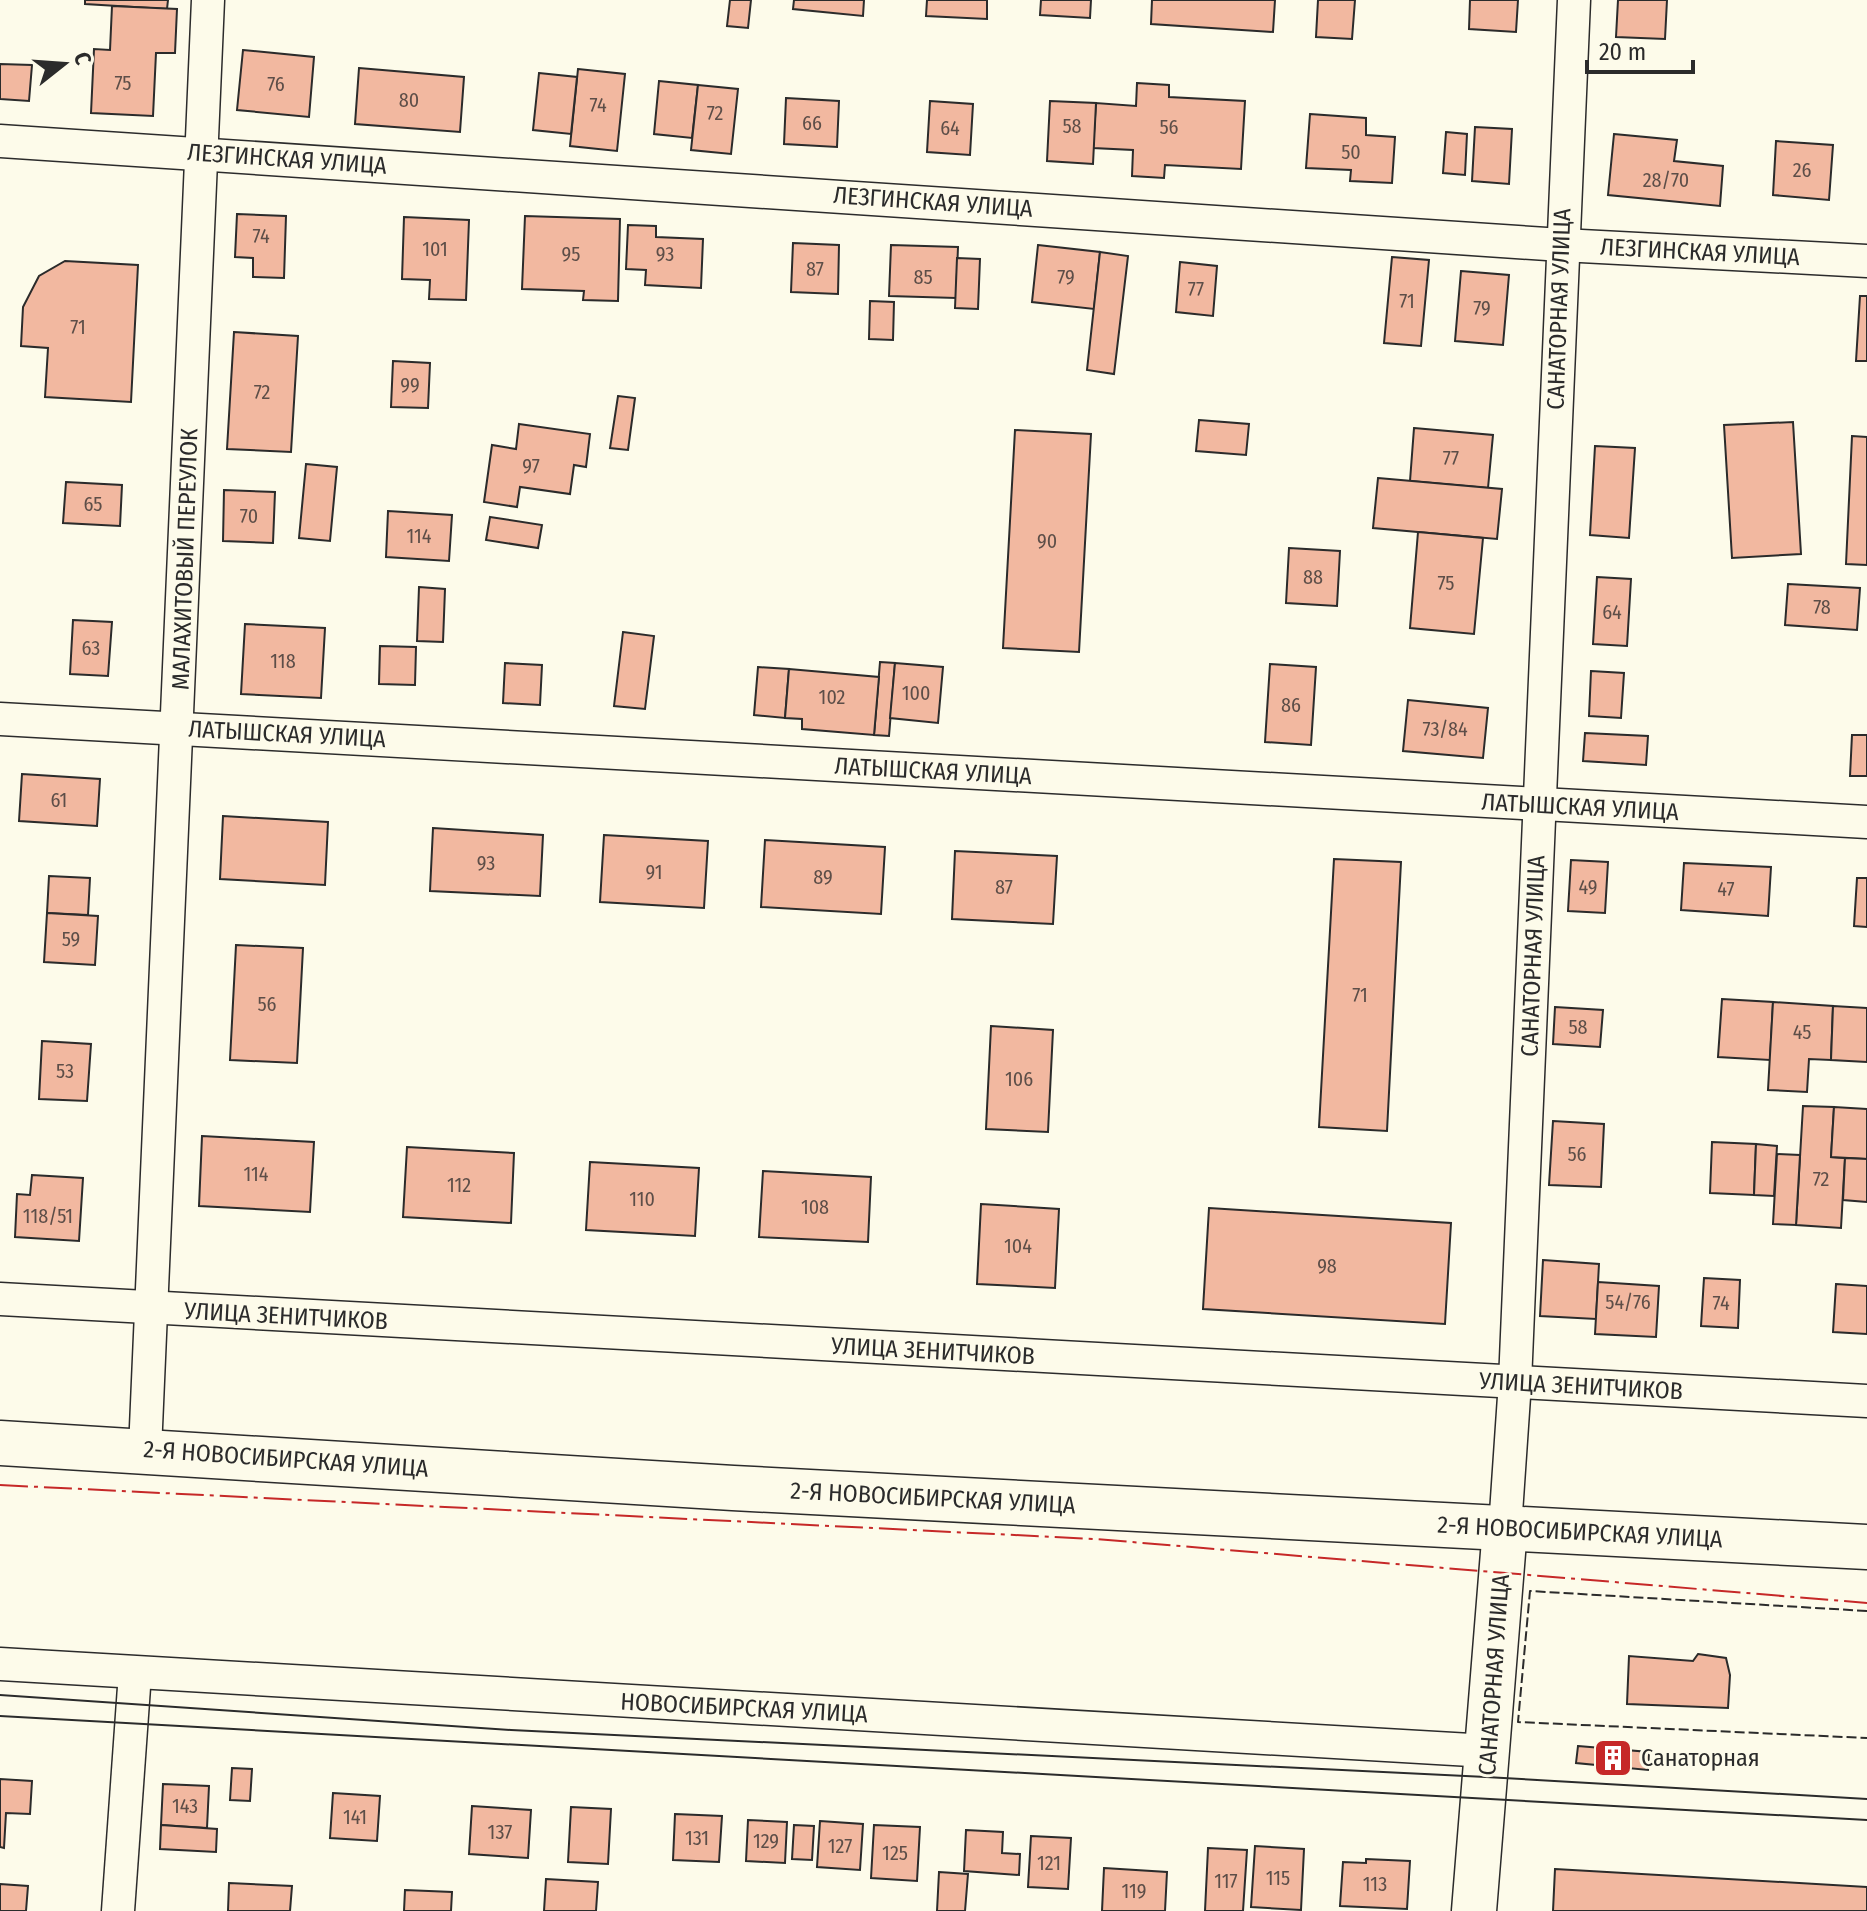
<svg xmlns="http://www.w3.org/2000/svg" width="1867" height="1911" font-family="'Fira Sans Condensed',sans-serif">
  <rect width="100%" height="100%" fill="#fdfbea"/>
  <g fill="#f2b8a0" stroke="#2b2b2b" stroke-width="2">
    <path d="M85,0H168L167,9L85,4Z"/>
    <path d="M730,0H751L748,28L727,26Z"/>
    <path d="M794,0H864L863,16L793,9Z"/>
    <path d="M927,0H987V19L926,16Z"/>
    <path d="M1041,0H1091L1090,18L1040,15Z"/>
    <path d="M1152,0H1275L1273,32L1151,24Z"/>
    <path d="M1318,0H1355L1352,39L1316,37Z"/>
    <path d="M1470,0H1518L1516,32L1469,29Z"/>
    <path d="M1618,0H1667L1665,39L1616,37Z"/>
    <path d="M112,6L177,9L175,53H156L153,116L91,113L94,49L110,50Z"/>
    <path d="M243,50L314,57L309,117L237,110Z"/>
    <path d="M0,64L32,65L29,101L0,99Z"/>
    <path d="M359,68L464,77L460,132L355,124Z"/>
    <path d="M578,69L625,74L617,151L570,146Z"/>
    <path d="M539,73L577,77L571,134L533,130Z"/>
    <path d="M659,81L698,85L692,138L654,134Z"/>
    <path d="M1137,83L1169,85V97L1245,101L1241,169L1165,165L1164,178L1132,176L1133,150L1093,148L1096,103L1136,106Z"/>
    <path d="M698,85L738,89L731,154L691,150Z"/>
    <path d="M786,98L839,101L837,147L784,144Z"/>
    <path d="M930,101L973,104L970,155L927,152Z"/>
    <path d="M1050,101L1096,103L1093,164L1047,161Z"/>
    <path d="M1310,114L1366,118V135L1395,137L1392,183L1350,181L1351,170L1306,168Z"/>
    <path d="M1475,127L1512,129L1509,184L1472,181Z"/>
    <path d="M1446,132L1467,134L1465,175L1443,173Z"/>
    <path d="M1614,134L1677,140L1674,161L1723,166L1720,206L1608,195Z"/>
    <path d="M1776,141L1833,145L1829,200L1773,195Z"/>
    <path d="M237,214L286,216L284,278L253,277V258L235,257Z"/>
    <path d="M525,216L620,219L618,301L583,300L584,291L522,289Z"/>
    <path d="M404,217L469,220L466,300L429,299L430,280L402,279Z"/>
    <path d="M628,225L656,226V237L703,239L701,288L645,285L646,270L626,269Z"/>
    <path d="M793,243L839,245L838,294L791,292Z"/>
    <path d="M891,245L958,247L956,298L889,296Z"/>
    <path d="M1038,245L1100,252L1094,309L1032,302Z"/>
    <path d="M1100,252L1128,256L1114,374L1087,370Z"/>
    <path d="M1392,257L1429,260L1421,346L1384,343Z"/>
    <path d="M957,258L980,259L978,309L955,308Z"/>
    <path d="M65,261L138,265L131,402L45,397L48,348L21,346L23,307L39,276Z"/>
    <path d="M1180,262L1217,266L1213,316L1176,312Z"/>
    <path d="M1461,271L1509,275L1503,345L1455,341Z"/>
    <path d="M1860,296H1867V361H1856Z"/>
    <path d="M870,301L894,302L893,340L869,339Z"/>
    <path d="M234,332L298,336L291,452L227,449Z"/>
    <path d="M393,361L430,363L428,408L391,407Z"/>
    <path d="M618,396L635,398L628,450L610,448Z"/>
    <path d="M1199,420L1249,424L1246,455L1196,451Z"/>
    <path d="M1793,422L1801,554L1732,558L1724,425Z"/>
    <path d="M519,424L590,434L586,467L574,465L570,494L520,487L517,507L484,502L492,445L516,449Z"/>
    <path d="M1414,428L1493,435L1488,488L1410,481Z"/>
    <path d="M1015,430L1091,434L1079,652L1003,648Z"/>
    <path d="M1852,436L1867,437V565L1846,564Z"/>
    <path d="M1595,446L1635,448L1629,538L1590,535Z"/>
    <path d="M306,464L337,467L330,541L299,538Z"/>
    <path d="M1378,478L1502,489L1497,539L1373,528Z"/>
    <path d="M66,482L122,485L120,526L63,523Z"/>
    <path d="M224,490L275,492L273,543L223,541Z"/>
    <path d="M388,511L452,515L449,561L386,557Z"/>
    <path d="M490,517L542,525L538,548L486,540Z"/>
    <path d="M1418,532L1483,538L1474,634L1410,628Z"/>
    <path d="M1289,548L1340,551L1337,606L1286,603Z"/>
    <path d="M1597,577L1631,579L1627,646L1593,644Z"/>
    <path d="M1788,584L1860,588L1857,630L1785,625Z"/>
    <path d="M419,587L445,589L443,642L417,641Z"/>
    <path d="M73,620L112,622L108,676L70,674Z"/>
    <path d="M245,624L325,628L321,698L241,694Z"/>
    <path d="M623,632L654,636L645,709L614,706Z"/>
    <path d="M380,646L416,647L415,685L379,684Z"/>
    <path d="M880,662L895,663L889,736L874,735Z"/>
    <path d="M505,663L542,665L540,705L503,703Z"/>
    <path d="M895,663L943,667L938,723L890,718Z"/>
    <path d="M1270,664L1316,667L1311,745L1265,742Z"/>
    <path d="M758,667L789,669L785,718L754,715Z"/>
    <path d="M789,669L879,677L874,735L802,729V719L785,718Z"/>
    <path d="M1591,671L1624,673L1621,718L1589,716Z"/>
    <path d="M1408,700L1488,708L1483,758L1403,751Z"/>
    <path d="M1585,733L1648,736L1646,765L1583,761Z"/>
    <path d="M1852,735H1867V776H1850Z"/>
    <path d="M22,774L100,779L97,826L19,821Z"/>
    <path d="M223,816L328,822L325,885L220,879Z"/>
    <path d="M433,828L543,835L540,896L430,891Z"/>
    <path d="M604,835L708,841L704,908L600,902Z"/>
    <path d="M765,840L885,847L881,914L761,907Z"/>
    <path d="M955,851L1057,856L1053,924L952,919Z"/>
    <path d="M1334,859L1401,862L1387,1131L1319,1127Z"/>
    <path d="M1571,860L1608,862L1605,913L1568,911Z"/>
    <path d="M1684,863L1771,867L1768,916L1681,910Z"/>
    <path d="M49,876L90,878L88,915L47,913Z"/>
    <path d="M1857,878H1867V927L1854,926Z"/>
    <path d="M47,913L98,916L95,965L44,962Z"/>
    <path d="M236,945L303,948L297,1063L230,1060Z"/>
    <path d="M1722,999L1773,1002L1770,1060L1718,1057Z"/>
    <path d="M1773,1002L1833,1006L1831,1060L1809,1059L1807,1092L1768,1090Z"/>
    <path d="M1833,1006L1867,1008V1062L1831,1060Z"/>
    <path d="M1555,1007L1603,1010L1600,1047L1553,1044Z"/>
    <path d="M991,1026L1053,1030L1048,1132L986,1129Z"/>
    <path d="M42,1041L91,1044L87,1101L39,1099Z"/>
    <path d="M1803,1106L1834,1107L1831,1157L1845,1158L1841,1228L1796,1225Z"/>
    <path d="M1834,1107L1867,1109V1159L1831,1157Z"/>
    <path d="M1553,1121L1604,1124L1601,1187L1549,1185Z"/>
    <path d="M202,1136L314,1142L310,1212L199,1206Z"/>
    <path d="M1712,1142L1756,1144L1754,1195L1710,1193Z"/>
    <path d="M1756,1144L1777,1146L1774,1196L1754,1195Z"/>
    <path d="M407,1147L514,1153L511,1223L403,1217Z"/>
    <path d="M1777,1154L1800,1155L1796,1225L1773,1224Z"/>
    <path d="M1845,1158L1867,1159V1202L1843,1200Z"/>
    <path d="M590,1162L699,1168L695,1236L586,1230Z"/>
    <path d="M763,1171L871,1177L868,1242L759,1237Z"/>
    <path d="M32,1175L83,1178L79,1241L15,1237L17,1194L30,1195Z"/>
    <path d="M981,1204L1059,1209L1055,1288L977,1284Z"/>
    <path d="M1209,1208L1451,1223L1445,1324L1203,1309Z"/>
    <path d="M1543,1260L1599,1264L1596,1319L1540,1316Z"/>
    <path d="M1704,1278L1740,1280L1738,1328L1701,1326Z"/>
    <path d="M1598,1282L1659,1286L1656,1337L1595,1334Z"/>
    <path d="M1836,1284L1867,1286V1334L1833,1332Z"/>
    <path d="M1698,1654L1726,1658L1730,1675L1728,1708L1627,1704L1629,1656L1693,1661Z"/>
    <path d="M1578,1746L1649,1752L1648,1770L1576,1763Z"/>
    <path d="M232,1768L252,1769L250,1801L230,1800Z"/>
    <path d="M0,1779L32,1781L30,1814L6,1813L4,1848L0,1847Z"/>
    <path d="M163,1784L209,1786L207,1828L161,1825Z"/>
    <path d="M333,1793L380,1796L377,1841L330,1838Z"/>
    <path d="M472,1806L531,1810L528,1858L469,1854Z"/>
    <path d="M571,1807L611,1809L608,1864L568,1862Z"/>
    <path d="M675,1814L722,1816L719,1862L673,1860Z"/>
    <path d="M748,1820L787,1822L785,1863L746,1861Z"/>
    <path d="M820,1821L863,1824L860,1870L817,1867Z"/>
    <path d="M161,1825L217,1829L216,1852L160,1849Z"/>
    <path d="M794,1825L814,1826L812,1860L792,1859Z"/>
    <path d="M874,1825L920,1827L917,1881L871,1878Z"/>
    <path d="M966,1830L1003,1832L1002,1853L1020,1854L1019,1875L964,1871Z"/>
    <path d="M1031,1836L1071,1838L1068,1889L1028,1887Z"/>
    <path d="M1255,1846L1304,1849L1301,1910L1251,1907Z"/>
    <path d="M1208,1848L1247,1850L1243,1911H1205Z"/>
    <path d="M1366,1859L1410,1861L1407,1909L1340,1906L1343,1862L1366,1863Z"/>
    <path d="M1104,1868L1167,1872L1165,1911H1102Z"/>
    <path d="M1555,1869L1867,1887V1911H1553Z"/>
    <path d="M939,1872L968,1874L965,1911H937Z"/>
    <path d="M546,1879L598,1882L596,1911H544Z"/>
    <path d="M229,1883L292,1886L290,1911H228Z"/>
    <path d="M0,1884L28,1886L26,1911H0Z"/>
    <path d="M405,1890L452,1892L451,1911H404Z"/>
  </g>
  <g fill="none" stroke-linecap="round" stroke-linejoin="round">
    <g stroke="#2b2b2b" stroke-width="35">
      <g id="street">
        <path d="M0,141L1562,245L1867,261"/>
        <path d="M0,719L1867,822"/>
        <path d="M0,1299L1867,1401"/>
        <path d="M145,1450L208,0"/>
        <path d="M1505,1528L1515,1382L1574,0"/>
        <path d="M0,1664L1488,1751"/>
        <path d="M118,1911L135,1673"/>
      </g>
    </g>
    <g stroke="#2b2b2b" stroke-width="47">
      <path id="secondary" d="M1474,1911L1505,1528"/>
    </g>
    <g stroke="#2b2b2b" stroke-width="47">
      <path id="primary" d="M0,1443L733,1488L1867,1547"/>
    </g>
    <use href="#street" stroke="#fdfbea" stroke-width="32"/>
    <use href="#secondary" stroke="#fdfbea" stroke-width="44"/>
    <use href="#primary" stroke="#fdfbea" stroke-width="44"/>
    <g stroke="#2b2b2b" stroke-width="2">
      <path d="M0,1695L511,1730L1486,1777L1867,1799"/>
      <path d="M0,1716L1867,1820"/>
    </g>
    <path stroke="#2b2b2b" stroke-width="2" stroke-dasharray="10 4" stroke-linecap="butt" d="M1867,1611L1530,1591L1518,1722L1867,1738"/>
    <path stroke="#c62828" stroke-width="2" stroke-dasharray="28 6 4 6" stroke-linecap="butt" d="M0,1485L1095,1539L1867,1603"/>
  </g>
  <defs>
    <g id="building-square" transform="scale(2)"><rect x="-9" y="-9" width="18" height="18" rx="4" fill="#c62828" stroke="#fdfbea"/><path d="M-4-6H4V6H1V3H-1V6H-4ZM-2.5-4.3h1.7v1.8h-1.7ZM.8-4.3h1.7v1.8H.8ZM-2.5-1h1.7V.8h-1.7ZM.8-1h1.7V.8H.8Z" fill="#fff"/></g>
  </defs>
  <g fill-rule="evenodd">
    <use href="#building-square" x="1613" y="1758"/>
  </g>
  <g text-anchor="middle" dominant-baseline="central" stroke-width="6" stroke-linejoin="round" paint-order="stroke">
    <g font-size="20" fill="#5d4e48">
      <text x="123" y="83">75</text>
      <text x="276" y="84">76</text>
      <text x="409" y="100">80</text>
      <text x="598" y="105">74</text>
      <text x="715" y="113">72</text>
      <text x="812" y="123">66</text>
      <text x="1072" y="126">58</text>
      <text x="1169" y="127">56</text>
      <text x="950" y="128">64</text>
      <text x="1351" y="152">50</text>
      <text x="1802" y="170">26</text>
      <text x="1666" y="180">28/70</text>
      <text x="261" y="236">74</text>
      <text x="435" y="249">101</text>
      <text x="571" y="254">95</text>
      <text x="665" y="254">93</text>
      <text x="815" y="269">87</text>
      <text x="923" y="277">85</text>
      <text x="1066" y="277">79</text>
      <text x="1196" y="289">77</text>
      <text x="1407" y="301">71</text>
      <text x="1482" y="308">79</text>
      <text x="78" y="327">71</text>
      <text x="410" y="385">99</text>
      <text x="262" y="392">72</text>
      <text x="1451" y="458">77</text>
      <text x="531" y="466">97</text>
      <text x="93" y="504">65</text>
      <text x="249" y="516">70</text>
      <text x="419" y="536">114</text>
      <text x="1047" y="541">90</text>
      <text x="1313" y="577">88</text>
      <text x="1446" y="583">75</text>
      <text x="1822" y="607">78</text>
      <text x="1612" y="612">64</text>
      <text x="91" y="648">63</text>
      <text x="283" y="661">118</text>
      <text x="916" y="693">100</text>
      <text x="832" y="697">102</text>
      <text x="1291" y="705">86</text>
      <text x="1445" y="729">73/84</text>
      <text x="59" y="800">61</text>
      <text x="486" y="863">93</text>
      <text x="654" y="872">91</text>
      <text x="823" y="877">89</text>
      <text x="1004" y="887">87</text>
      <text x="1588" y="887">49</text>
      <text x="1726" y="889">47</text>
      <text x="71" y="939">59</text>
      <text x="1360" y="995">71</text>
      <text x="267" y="1004">56</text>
      <text x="1578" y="1027">58</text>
      <text x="1802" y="1032">45</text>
      <text x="65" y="1071">53</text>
      <text x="1019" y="1079">106</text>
      <text x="1577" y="1154">56</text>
      <text x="256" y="1174">114</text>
      <text x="1821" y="1179">72</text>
      <text x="459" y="1185">112</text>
      <text x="642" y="1199">110</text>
      <text x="815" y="1207">108</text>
      <text x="48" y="1216">118/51</text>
      <text x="1018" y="1246">104</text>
      <text x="1327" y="1266">98</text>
      <text x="1628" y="1302">54/76</text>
      <text x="1721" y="1303">74</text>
      <text x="185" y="1806">143</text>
      <text x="355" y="1817">141</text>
      <text x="500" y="1832">137</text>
      <text x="697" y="1838">131</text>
      <text x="766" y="1841">129</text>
      <text x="840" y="1846">127</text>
      <text x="895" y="1853">125</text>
      <text x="1049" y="1863">121</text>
      <text x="1278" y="1878">115</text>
      <text x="1226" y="1881">117</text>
      <text x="1375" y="1884">113</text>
      <text x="1134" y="1891">119</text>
    </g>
    <g font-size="24" fill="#2b2b2b" stroke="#fdfbea">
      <text transform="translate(287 159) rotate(4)">ЛЕЗГИНСКАЯ УЛИЦА</text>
      <text transform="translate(933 202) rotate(4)">ЛЕЗГИНСКАЯ УЛИЦА</text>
      <text transform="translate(1700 252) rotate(3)">ЛЕЗГИНСКАЯ УЛИЦА</text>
      <text transform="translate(1559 309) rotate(-88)">САНАТОРНАЯ УЛИЦА</text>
      <text transform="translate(185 559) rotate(-88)">МАЛАХИТОВЫЙ ПЕРЕУЛОК</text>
      <text transform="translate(287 734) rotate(3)">ЛАТЫШСКАЯ УЛИЦА</text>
      <text transform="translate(933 771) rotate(3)">ЛАТЫШСКАЯ УЛИЦА</text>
      <text transform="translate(1580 807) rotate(3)">ЛАТЫШСКАЯ УЛИЦА</text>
      <text transform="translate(1533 956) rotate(-88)">САНАТОРНАЯ УЛИЦА</text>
      <text transform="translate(286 1316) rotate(3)">УЛИЦА ЗЕНИТЧИКОВ</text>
      <text transform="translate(933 1351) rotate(3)">УЛИЦА ЗЕНИТЧИКОВ</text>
      <text transform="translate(1581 1386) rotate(3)">УЛИЦА ЗЕНИТЧИКОВ</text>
      <text transform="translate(286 1459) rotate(4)">2-Я НОВОСИБИРСКАЯ УЛИЦА</text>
      <text transform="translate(933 1498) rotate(3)">2-Я НОВОСИБИРСКАЯ УЛИЦА</text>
      <text transform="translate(1580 1532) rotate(3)">2-Я НОВОСИБИРСКАЯ УЛИЦА</text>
      <text transform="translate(1494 1675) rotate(-86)">САНАТОРНАЯ УЛИЦА</text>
      <text transform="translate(744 1708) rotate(3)">НОВОСИБИРСКАЯ УЛИЦА</text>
    </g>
    <g font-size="24" fill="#2b2b2b" stroke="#fdfbea" text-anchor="start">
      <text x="1641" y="1758">Санаторная</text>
    </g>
  </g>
  <g transform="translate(64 64) rotate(73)" stroke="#fdfbea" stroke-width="6" paint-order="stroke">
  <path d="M0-6L14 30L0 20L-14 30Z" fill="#2b2b2b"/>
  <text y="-12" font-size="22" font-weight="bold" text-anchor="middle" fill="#2b2b2b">С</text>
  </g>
  <path d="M1587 60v12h106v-12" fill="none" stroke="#2b2b2b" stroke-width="4"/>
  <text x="1599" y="60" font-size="24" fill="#2b2b2b" stroke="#fdfbea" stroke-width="6" paint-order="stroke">20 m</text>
</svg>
